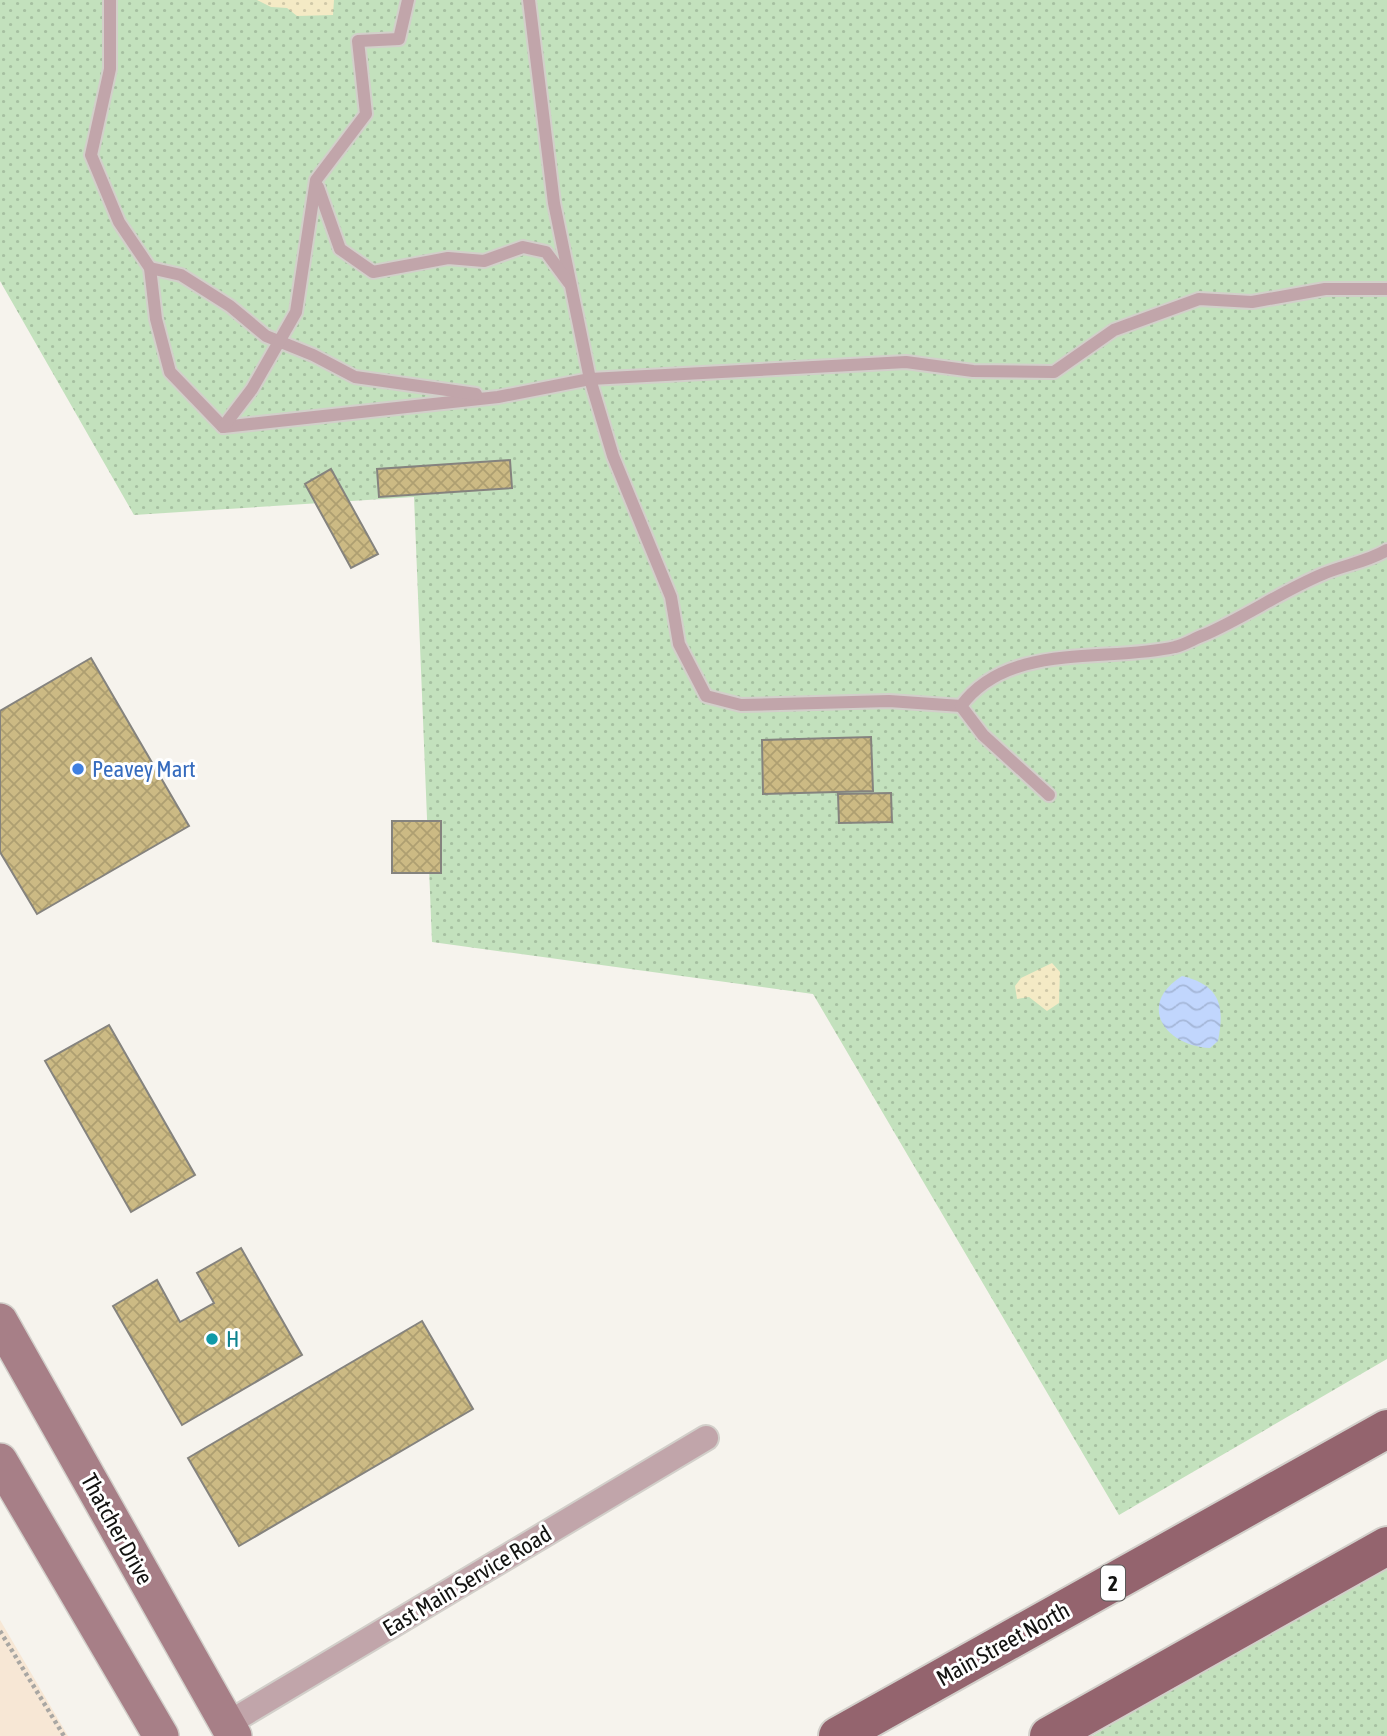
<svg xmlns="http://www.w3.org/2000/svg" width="1387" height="1736" font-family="'Asap Condensed',sans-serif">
  <defs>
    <pattern id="green-dots" width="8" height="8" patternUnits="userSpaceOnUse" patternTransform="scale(1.75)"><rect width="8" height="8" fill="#c3e1bd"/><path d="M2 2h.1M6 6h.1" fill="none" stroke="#a6c0a1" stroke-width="1.8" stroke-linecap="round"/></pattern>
    <pattern id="sand-dots" width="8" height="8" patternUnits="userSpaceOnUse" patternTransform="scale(1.75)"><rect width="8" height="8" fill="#f4eac5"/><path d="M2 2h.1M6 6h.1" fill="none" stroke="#d0c8a8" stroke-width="1.8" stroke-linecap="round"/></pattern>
    <pattern id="water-waves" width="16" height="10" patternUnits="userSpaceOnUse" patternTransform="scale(1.75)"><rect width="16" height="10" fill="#c1d6fd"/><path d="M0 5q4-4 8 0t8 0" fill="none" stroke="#a5b7d8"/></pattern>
    <pattern id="building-cross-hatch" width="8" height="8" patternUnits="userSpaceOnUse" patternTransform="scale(1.75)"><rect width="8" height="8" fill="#ccba84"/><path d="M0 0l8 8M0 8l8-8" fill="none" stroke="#ae9f71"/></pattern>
  </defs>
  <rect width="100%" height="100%" fill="#f6f3ed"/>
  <path fill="#f7e7d5" d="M0,1620L68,1736H0Z"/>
  <g fill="url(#green-dots)">
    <path d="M0,0H1387V1359L1119,1515L813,994L432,942L414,497L134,515L0,281Z"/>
    <path d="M1387,1562V1736H1092Z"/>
  </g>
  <g fill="url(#sand-dots)">
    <path d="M257,0H334L333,15L297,16L287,8L271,7Z"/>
    <path d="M1052,963L1060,972L1059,1003L1047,1011L1029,997L1017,999L1015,986L1021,978Z"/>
  </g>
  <path fill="url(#water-waves)" d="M1182,976C1220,985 1225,1006 1218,1041L1210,1048C1165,1046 1136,1005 1182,976Z"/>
  <g fill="url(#building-cross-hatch)" stroke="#85837e" stroke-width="2">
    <path d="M510,460L512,488L379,497L377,469Z"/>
    <path d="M331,469L378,554L351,568L305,484Z"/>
    <path d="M91,658L189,826L37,914L0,852V711Z"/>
    <path d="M871,737L873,791L763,794L762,740Z"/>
    <path d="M891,793L892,822L839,823L838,794Z"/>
    <rect x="392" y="821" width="49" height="52"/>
    <path d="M109,1025L195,1175L131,1212L45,1061Z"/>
    <path d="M241,1248L302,1355L182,1425L113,1306L157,1280L180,1322L214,1303L197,1273Z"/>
    <path d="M422,1321L473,1409L239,1546L188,1458Z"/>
  </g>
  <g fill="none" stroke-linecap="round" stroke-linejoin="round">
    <g stroke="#d2cfca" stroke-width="16">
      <g id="service">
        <path d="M110,0V69L91,155L119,222L150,268L156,319L170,372L223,427L498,397L590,379L906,362L973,371L1054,372L1114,330L1199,299L1252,302L1325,289H1387"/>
        <path d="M529,0L554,203L590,379L613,456L671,597L679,644L706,696L741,705L889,701L961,706"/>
        <path d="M318,187L340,249L373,272L448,258L484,261L523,247L546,252L569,283"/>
        <path d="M150,268L181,275L230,306L266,336L313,355L355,377L476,394"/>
        <path d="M223,427L252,389L296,312L316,180L366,114L358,41L399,39L408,0"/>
        <path d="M1049,795L983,735L961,706C1009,641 1106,663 1175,647C1185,645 1195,638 1204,635C1245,617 1282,591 1323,574C1344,565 1367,562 1387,550"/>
      </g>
    </g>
    <g stroke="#d2cfca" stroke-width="28">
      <path id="minor" d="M227,1724L706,1438"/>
    </g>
    <g stroke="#d2cfca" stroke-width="38">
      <g id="secondary">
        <path d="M0,1321L234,1736"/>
        <path d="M0,1461L161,1736"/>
      </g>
    </g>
    <g stroke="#d2cfca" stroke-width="42">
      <g id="primary">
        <path d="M838,1736L1387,1429"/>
        <path d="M1049,1736L1387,1546"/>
      </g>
    </g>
    <path stroke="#a9a7a3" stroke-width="4.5" stroke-dasharray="3.5 3.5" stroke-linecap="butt" d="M0,1631L64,1736"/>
    <use href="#service" stroke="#c1a5aa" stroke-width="12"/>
    <use href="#minor" stroke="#c1a5aa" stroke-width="24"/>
    <use href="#secondary" stroke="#a77f87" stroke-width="35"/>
    <use href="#primary" stroke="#94646e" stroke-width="38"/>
  </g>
  <circle fill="#3f7fe0" stroke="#fff" stroke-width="2.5" cx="78" cy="769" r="7"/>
  <circle fill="#0f9aa8" stroke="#fff" stroke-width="2.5" cx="212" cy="1339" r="7"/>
  <g text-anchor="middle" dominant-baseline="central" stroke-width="6" stroke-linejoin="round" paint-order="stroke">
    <rect fill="#fff" stroke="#595958" stroke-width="2" x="1101" y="1565.5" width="24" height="35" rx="5"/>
    <g font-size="21" font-weight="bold" fill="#121210">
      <text x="1113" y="1583">2</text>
    </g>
    <g font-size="23" fill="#366cbe" stroke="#fff" text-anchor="start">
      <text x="92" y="769">Peavey Mart</text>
    </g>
    <g font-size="23" fill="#0d838f" stroke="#fff" text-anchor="start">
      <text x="226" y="1339">H</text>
    </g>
    <g font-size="23" fill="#121210" stroke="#fff">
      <text transform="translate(117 1529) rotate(61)">Thatcher Drive</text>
      <text transform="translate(467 1581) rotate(-31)">East Main Service Road</text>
      <text transform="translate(1003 1644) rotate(-29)">Main Street North</text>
    </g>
  </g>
</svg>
